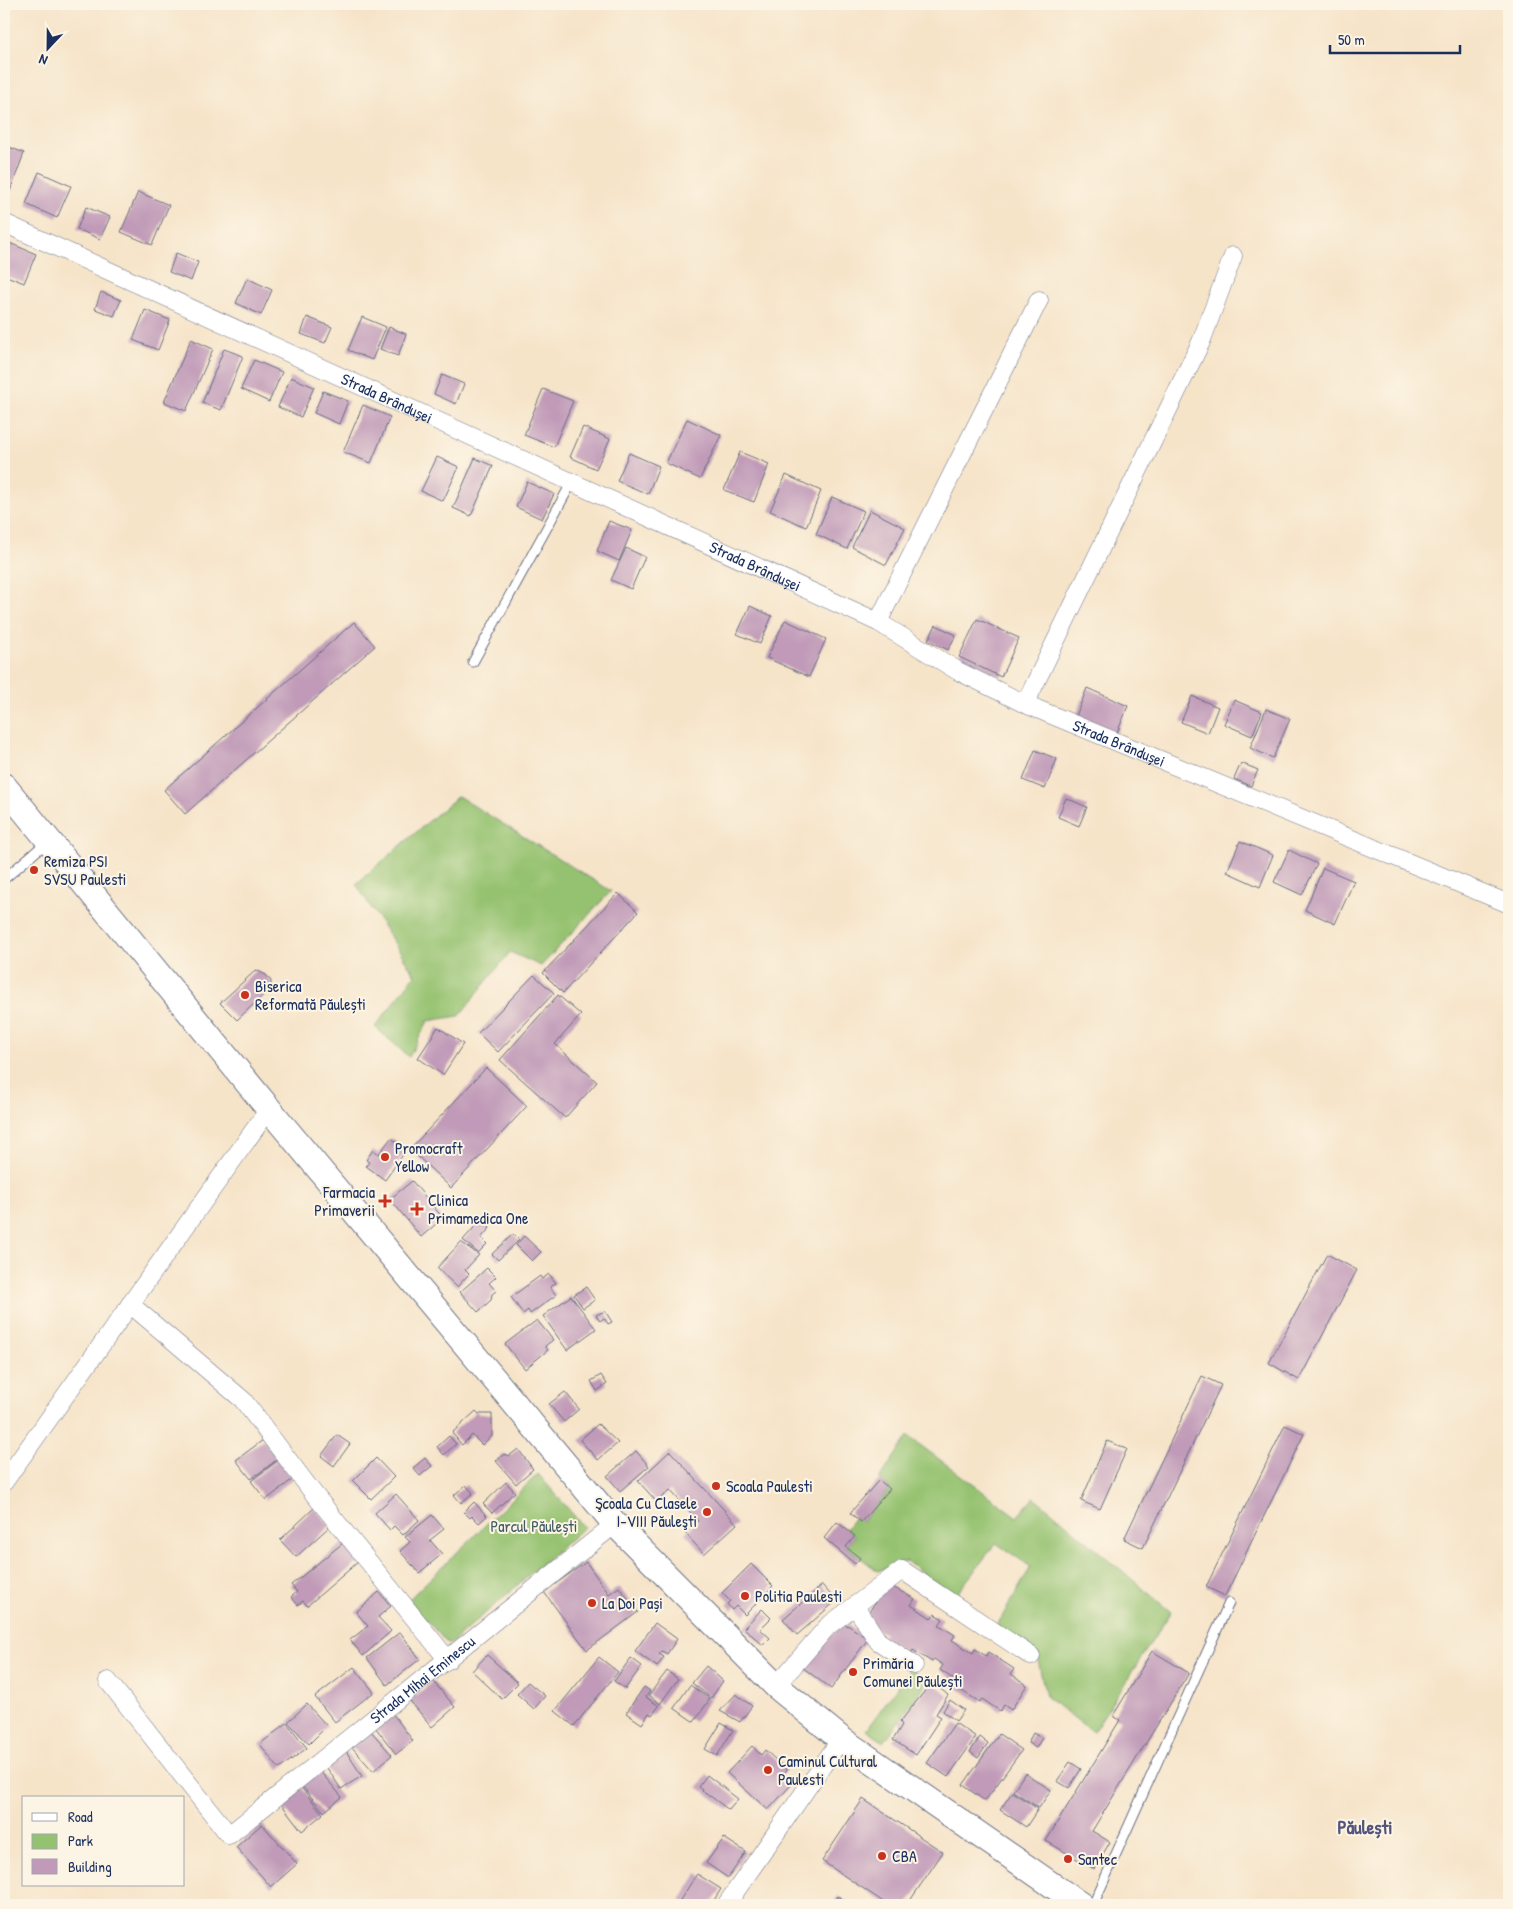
<svg xmlns="http://www.w3.org/2000/svg" width="1513" height="1909" font-family="'Patrick Hand',sans-serif">
  <rect width="100%" height="100%" fill="#fcf5e5"/>
  <filter id="ink" filterUnits="userSpaceOnUse"><feTurbulence type="fractalNoise" baseFrequency=".02" numOctaves="2"/><feDisplacementMap in="SourceGraphic" scale="10" xChannelSelector="R" yChannelSelector="G"/><feConvolveMatrix kernelMatrix="1 2 1 2 8 2 1 2 1" color-interpolation-filters="sRGB"/></filter>
  <filter id="wash" filterUnits="userSpaceOnUse"><feTurbulence type="fractalNoise" baseFrequency=".0096" numOctaves="4" result="noise"/><feDisplacementMap in="SourceGraphic" scale="20" xChannelSelector="R" yChannelSelector="G"/><feGaussianBlur stdDeviation="1.12" result="paint"/><feColorMatrix in="noise" values="0 0 0 0 0 0 0 0 0 0 0 0 0 0 0 0 0 1.4 0 .05"/><feComposite in="paint" operator="in"/></filter>
  <g filter="url(#wash)">
    <rect width="100%" height="100%" fill="#f6e4c9"/>
    <g fill="#95c270" stroke="#587867">
      <path d="M458,796L611,891L541,966L510,952L459,1016L428,1021L409,1057L375,1027L415,975L356,884Z"/>
      <path d="M908,1436L1017,1517L1034,1497L1171,1612L1093,1732L1046,1697L1037,1656L996,1627L1031,1567L996,1543L955,1596L906,1561L878,1571L846,1547L855,1536L846,1529L855,1517L862,1522L890,1489L879,1480Z"/>
      <path d="M538,1474L584,1527L449,1645L408,1600Z"/>
      <path d="M910,1669L928,1681L884,1742L866,1730Z"/>
    </g>
    <g id="blocks">
      <g fill="#c09ab8">
        <path d="M4,145L24,153L9,194L4,192Z"/>
        <path d="M39,172L71,186L57,218L26,204Z"/>
        <path d="M138,192L169,205L152,245L121,232Z"/>
        <path d="M86,207L110,217L100,239L77,229Z"/>
        <path d="M7,242L36,254L24,283L4,275V250Z"/>
        <path d="M176,253L198,262L191,281L169,272Z"/>
        <path d="M247,278L272,290L261,315L236,303Z"/>
        <path d="M101,292L121,300L114,316L95,309Z"/>
        <path d="M145,310L170,320L158,350L133,340Z"/>
        <path d="M307,317L332,327L325,343L301,334Z"/>
        <path d="M362,317L386,327L372,360L348,350Z"/>
        <path d="M389,327L406,334L398,356L380,349Z"/>
        <path d="M191,339L213,349L186,411L164,402Z"/>
        <path d="M224,349L243,356L221,410L202,403Z"/>
        <path d="M254,360L282,372L269,402L241,389Z"/>
        <path d="M442,375L464,384L456,404L434,394Z"/>
        <path d="M291,377L314,387L301,417L278,407Z"/>
        <path d="M543,389L573,401L554,447L524,435Z"/>
        <path d="M323,391L348,401L339,424L314,413Z"/>
        <path d="M363,405L390,417L371,463L343,452Z"/>
        <path d="M687,419L721,435L700,479L666,463Z"/>
        <path d="M583,427L610,439L596,469L570,457Z"/>
        <path d="M740,452L769,464L754,502L724,490Z"/>
        <path d="M629,453L659,466L648,494L617,481Z"/>
        <path d="M437,457L459,467L443,501L421,491Z"/>
        <path d="M475,458L493,466L471,516L453,508Z"/>
        <path d="M786,475L821,491L806,527L770,511Z"/>
        <path d="M527,482L554,494L542,519L516,507Z"/>
        <path d="M832,497L864,511L847,549L816,534Z"/>
        <path d="M870,510L905,528L886,565L852,547Z"/>
        <path d="M609,521L632,530L619,561L597,551Z"/>
        <path d="M626,548L645,557L631,589L611,580Z"/>
        <path d="M750,606L772,616L760,644L737,634Z"/>
        <path d="M977,619L1019,638L1001,677L959,657Z"/>
        <path d="M785,620L826,639L809,677L767,658Z"/>
        <path d="M354,622L375,646L185,814L164,790Z"/>
        <path d="M936,625L956,635L948,650L928,640Z"/>
        <path d="M1087,688L1128,706L1117,733L1076,716Z"/>
        <path d="M1192,696L1218,707L1208,733L1181,722Z"/>
        <path d="M1234,700L1262,712L1252,736L1224,724Z"/>
        <path d="M1266,709L1290,719L1273,758L1250,748Z"/>
        <path d="M1035,750L1057,759L1045,789L1023,780Z"/>
        <path d="M1241,763L1258,770L1251,786L1234,779Z"/>
        <path d="M1066,798L1087,807L1079,826L1058,817Z"/>
        <path d="M1240,841L1273,855L1260,887L1227,872Z"/>
        <path d="M1289,850L1317,864L1302,895L1274,882Z"/>
        <path d="M1323,868L1354,881L1335,924L1305,910Z"/>
        <path d="M618,893L638,912L563,993L543,973Z"/>
        <path d="M256,970L266,975L271,981V988L237,1020L220,1003Z"/>
        <path d="M534,975L554,993L498,1052L478,1033Z"/>
        <path d="M558,995L581,1015L555,1044L597,1082L565,1118L500,1060Z"/>
        <path d="M438,1027L463,1044L443,1075L418,1058Z"/>
        <path d="M486,1068L527,1106L451,1188L410,1149Z"/>
        <path d="M391,1138L407,1149L385,1180L366,1166L369,1162L366,1160L373,1150L379,1154Z"/>
        <path d="M412,1181L443,1218L421,1237L390,1199Z"/>
        <path d="M481,1220L490,1228L481,1238L487,1244L478,1253L463,1240Z"/>
        <path d="M513,1234L519,1240L498,1260L492,1254Z"/>
        <path d="M524,1236L541,1252L532,1261L516,1245Z"/>
        <path d="M461,1242L479,1255L465,1270L469,1274L457,1287L437,1268Z"/>
        <path d="M1327,1254L1357,1270L1299,1380L1269,1363Z"/>
        <path d="M487,1268L496,1277L489,1283L496,1291L492,1294L491,1300L478,1312L460,1292Z"/>
        <path d="M549,1274L556,1283L550,1287L556,1295L530,1314L528,1310L523,1314L511,1297L540,1276L542,1279Z"/>
        <path d="M586,1287L595,1300L583,1308L574,1295Z"/>
        <path d="M571,1296L596,1329L567,1350L543,1316Z"/>
        <path d="M605,1311L612,1322L608,1324L604,1318L600,1321L596,1315Z"/>
        <path d="M537,1320L553,1340L545,1346L548,1350L525,1369L505,1344Z"/>
        <path d="M601,1375L607,1384L597,1391L591,1381Z"/>
        <path d="M1202,1376L1221,1385L1143,1548L1124,1539Z"/>
        <path d="M565,1392L579,1409L564,1422L549,1404Z"/>
        <path d="M476,1411L479,1414H492V1436L482,1445L472,1435L462,1445L452,1433Z"/>
        <path d="M598,1424L618,1443L598,1460L580,1440Z"/>
        <path d="M1285,1425L1304,1434L1225,1596L1206,1587Z"/>
        <path d="M337,1435L350,1444L334,1466L321,1456Z"/>
        <path d="M449,1436L456,1444L444,1455L437,1447Z"/>
        <path d="M263,1440L278,1459L251,1479L236,1460Z"/>
        <path d="M1107,1441L1127,1449L1100,1509L1081,1501Z"/>
        <path d="M518,1449L533,1469L516,1484L496,1461L504,1454L509,1456Z"/>
        <path d="M636,1451L649,1466L620,1491L607,1476Z"/>
        <path d="M670,1451L737,1524L704,1554L685,1533L698,1521L670,1490L657,1502L638,1481Z"/>
        <path d="M376,1458L394,1477L371,1499L353,1481Z"/>
        <path d="M425,1458L432,1466L420,1476L413,1468Z"/>
        <path d="M278,1460L293,1479L266,1500L251,1481Z"/>
        <path d="M879,1480L890,1489L861,1522L850,1513Z"/>
        <path d="M506,1482L515,1492L492,1513L483,1504Z"/>
        <path d="M466,1485L473,1493L461,1503L454,1495Z"/>
        <path d="M396,1494L419,1520L403,1535L394,1526L390,1530L375,1513Z"/>
        <path d="M474,1502L487,1516L479,1523L472,1516L470,1518L464,1512Z"/>
        <path d="M314,1508L330,1526L296,1557L280,1540Z"/>
        <path d="M432,1515L444,1529L430,1540L442,1554L419,1573L400,1551L410,1542L405,1537Z"/>
        <path d="M837,1522L855,1536L846,1547L860,1558L855,1564L824,1538Z"/>
        <path d="M343,1543L358,1562L307,1606L303,1601L298,1605L291,1597L297,1592L291,1585Z"/>
        <path d="M586,1562L609,1594L619,1587L638,1612L587,1650L544,1592Z"/>
        <path d="M751,1564L773,1586L745,1615L736,1606L732,1610L727,1604L730,1601L722,1593Z"/>
        <path d="M887,1584L915,1599L911,1605L931,1618L934,1614L943,1619L939,1625L955,1635L952,1640L973,1653L975,1649L986,1656L988,1652L1014,1669L1011,1674L1027,1685L1011,1710L1004,1705L1000,1711L982,1699L980,1702L957,1688L959,1683L940,1670L943,1665L934,1659L932,1662L913,1650L910,1655L883,1637L885,1634L869,1624L867,1615Z"/>
        <path d="M822,1585L836,1601L797,1635L783,1619Z"/>
        <path d="M379,1592L391,1606L378,1617L391,1631L363,1656L350,1640L368,1626L356,1612Z"/>
        <path d="M762,1609L771,1618L760,1629L770,1638L763,1645L744,1628Z"/>
        <path d="M655,1623L677,1639L667,1654L662,1651L659,1654L664,1657L657,1667L635,1651Z"/>
        <path d="M841,1623L849,1626L868,1639L831,1689L802,1667L828,1631L833,1634Z"/>
        <path d="M400,1632L420,1659L387,1685L367,1658Z"/>
        <path d="M1152,1651L1189,1673L1092,1831L1110,1842L1094,1869L1046,1841L1120,1720L1113,1716Z"/>
        <path d="M487,1655L518,1683L502,1699L472,1671Z"/>
        <path d="M599,1657L618,1672L574,1726L555,1711Z"/>
        <path d="M631,1658L642,1666L625,1689L614,1681Z"/>
        <path d="M706,1666L723,1681L711,1698L692,1683Z"/>
        <path d="M354,1667L374,1692L335,1722L315,1697Z"/>
        <path d="M667,1671L678,1679L660,1704L649,1695Z"/>
        <path d="M433,1681L455,1707L432,1727L410,1701Z"/>
        <path d="M528,1682L545,1696L534,1709L517,1694Z"/>
        <path d="M932,1682L948,1695L936,1714L941,1717L916,1755L893,1740L902,1725L900,1722Z"/>
        <path d="M690,1685L710,1699L694,1722L674,1708Z"/>
        <path d="M644,1687L650,1691L646,1697L659,1706L652,1715L649,1713L642,1724L626,1713Z"/>
        <path d="M736,1694L752,1706L740,1722L720,1711Z"/>
        <path d="M950,1700L964,1710L956,1721L943,1711Z"/>
        <path d="M307,1704L327,1726L309,1744L288,1722Z"/>
        <path d="M393,1714L413,1741L396,1754L375,1727Z"/>
        <path d="M287,1723L307,1748L279,1769L260,1744Z"/>
        <path d="M721,1723L733,1730L717,1756L705,1749Z"/>
        <path d="M955,1723L976,1737L948,1777L927,1763Z"/>
        <path d="M370,1730L392,1755L373,1771L351,1746Z"/>
        <path d="M1033,1733L1042,1738L1036,1748L1028,1743Z"/>
        <path d="M999,1734L1022,1750L985,1801L963,1785Z"/>
        <path d="M980,1737L988,1743L978,1758L970,1752Z"/>
        <path d="M752,1746L761,1755L765,1750L787,1770L781,1776L791,1785L768,1810L727,1773Z"/>
        <path d="M346,1751L362,1776L341,1789L325,1765Z"/>
        <path d="M1070,1762L1081,1769L1069,1788L1057,1781Z"/>
        <path d="M319,1770L342,1797L324,1812L301,1785Z"/>
        <path d="M1025,1773L1051,1790L1039,1808L1013,1791Z"/>
        <path d="M707,1775L738,1799L729,1810L698,1787Z"/>
        <path d="M299,1785L323,1814L302,1831L279,1801Z"/>
        <path d="M1012,1792L1038,1809L1026,1827L1000,1810Z"/>
        <path d="M863,1799L943,1852L907,1905H888L822,1861Z"/>
        <path d="M262,1824L297,1864L271,1887L236,1847Z"/>
        <path d="M724,1838L746,1852L728,1878L706,1863Z"/>
        <path d="M697,1874L721,1889L711,1905H688L680,1900Z"/>
        <path d="M838,1896L852,1905H832Z"/>
      </g>
    </g>
  </g>
  <g filter="url(#ink)">
    <use href="#blocks" fill-opacity="0" stroke="#686e83" stroke-width="1"/>
    <g fill="none" stroke-linecap="round" stroke-linejoin="round">
      <g stroke="#686e83" stroke-width="11">
        <g id="lane">
          <path d="M473,662L572,482"/>
          <path d="M4,879L47,842"/>
          <path d="M1093,1905L1229,1603"/>
        </g>
      </g>
      <g stroke="#686e83" stroke-width="19">
        <g id="street">
          <path id="s1" d="M4,223L878,622L958,671L1025,704L1509,904"/>
          <path d="M878,622L1039,300"/>
          <path d="M1025,704L1201,342L1233,256"/>
          <path d="M130,1304L243,1400L314,1494L448,1660"/>
          <path d="M4,1482L269,1109"/>
          <path d="M855,1606L878,1641L914,1665"/>
          <path id="s2" d="M108,1681L229,1835L615,1524"/>
          <path d="M776,1686L828,1626L902,1570L1031,1656"/>
          <path d="M726,1905L841,1739"/>
        </g>
      </g>
      <g stroke="#686e83" stroke-width="27">
        <path id="secondary" d="M4,786L269,1109L615,1524L776,1686L841,1739L1081,1905"/>
      </g>
      <use href="#lane" stroke="#fff" stroke-width="9"/>
      <use href="#street" stroke="#fff" stroke-width="18"/>
      <use href="#secondary" stroke="#fff" stroke-width="25"/>
    </g>
  </g>
  <g fill="#c8321e" stroke="#fcf5e5" stroke-width="2">
    <circle cx="34" cy="870" r="5"/>
    <circle cx="245" cy="995" r="5"/>
    <circle cx="385" cy="1157" r="5"/>
    <path d="M382.5 1193.5h5v5h5v5h-5v5h-5v-5h-5v-5h5z"/>
    <path d="M414.5 1201.5h5v5h5v5h-5v5h-5v-5h-5v-5h5z"/>
    <circle cx="716" cy="1486" r="5"/>
    <circle cx="707" cy="1512" r="5"/>
    <circle cx="745" cy="1596" r="5"/>
    <circle cx="592" cy="1603" r="5"/>
    <circle cx="853" cy="1672" r="5"/>
    <circle cx="768" cy="1770" r="5"/>
    <circle cx="882" cy="1856" r="5"/>
    <circle cx="1068" cy="1859" r="5"/>
  </g>
  <g text-anchor="middle" dominant-baseline="central" stroke-width="4" stroke-linejoin="round" paint-order="stroke">
    <g font-size="16" fill="#1b2f5e" stroke="#fcf5e5">
      <text stroke="none"><textPath href="#s1" startOffset="421">Strada Brândușei</textPath></text>
      <text stroke="none"><textPath href="#s1" startOffset="826">Strada Brândușei</textPath></text>
      <text stroke="none"><textPath href="#s1" startOffset="1231">Strada Brândușei</textPath></text>
      <text stroke="none"><textPath href="#s2" startOffset="444">Strada Mihai Eminescu</textPath></text>
    </g>
    <g font-size="16" fill="#1b2f5e" stroke="#fcf5e5" text-anchor="start">
      <text x="44" y="861">Remiza PSI<tspan x="44" dy="18">SVSU Paulesti</tspan></text>
      <text x="255" y="986">Biserica<tspan x="255" dy="18">Reformată Păulești</tspan></text>
      <text x="395" y="1148">Promocraft<tspan x="395" dy="18">Yellow</tspan></text>
      <text x="375" y="1192" text-anchor="end">Farmacia<tspan x="375" dy="18">Primaverii</tspan></text>
      <text x="428" y="1200">Clinica<tspan x="428" dy="18">Primamedica One</tspan></text>
      <text x="726" y="1486">Scoala Paulesti</text>
      <text x="697" y="1503" text-anchor="end">Şcoala Cu Clasele<tspan x="697" dy="18">I-VIII Păuleşti</tspan></text>
      <text x="755" y="1596">Politia Paulesti</text>
      <text x="602" y="1603">La Doi Pași</text>
      <text x="863" y="1663">Primăria<tspan x="863" dy="18">Comunei Păulești</tspan></text>
      <text x="778" y="1761">Caminul Cultural<tspan x="778" dy="18">Paulesti</tspan></text>
      <text x="892" y="1856">CBA</text>
      <text x="1078" y="1859">Santec</text>
    </g>
    <g font-size="16" fill="#405b63" stroke="#fcf5e5">
      <text x="534" y="1526">Parcul Păulești</text>
    </g>
    <g font-size="19" font-weight="bold" fill="#55547e" stroke="#fcf5e5">
      <text x="1365" y="1827">Păulești</text>
    </g>
  </g>
  <rect width="1513" height="1909" fill="none" stroke="#fcf5e5" stroke-width="20"/>
  <rect x="22" y="1796" width="162" height="90" fill="#fcf5e5" stroke="#a2a6af"/>
  <rect x="32" y="1813" width="25" height="8" fill="#ffffff" stroke="#a2a6af"/>
  <text x="68" y="1822" font-size="15" fill="#1b2f5e">Road</text>
  <rect x="32" y="1834" width="25" height="15" fill="#95c270" stroke="#a2a6af"/>
  <text x="68" y="1846" font-size="15" fill="#1b2f5e">Park</text>
  <rect x="32" y="1859" width="25" height="15" fill="#c09ab8" stroke="#a2a6af"/>
  <text x="68" y="1872" font-size="15" fill="#1b2f5e">Building</text>
  <g transform="translate(48 48) rotate(202)" stroke="#fcf5e5" stroke-width="4" paint-order="stroke">
  <path d="M0-4L9 19L0 12L-9 19Z" fill="#1b2f5e"/>
  <text y="-8" font-size="14" font-weight="bold" text-anchor="middle" fill="#1b2f5e">N</text>
  </g>
  <path d="M1330 45v8h130v-8" fill="none" stroke="#1b2f5e" stroke-width="2.5"/>
  <text x="1338" y="45" font-size="15" fill="#1b2f5e" stroke="#fcf5e5" stroke-width="4" paint-order="stroke">50 m</text>
</svg>
